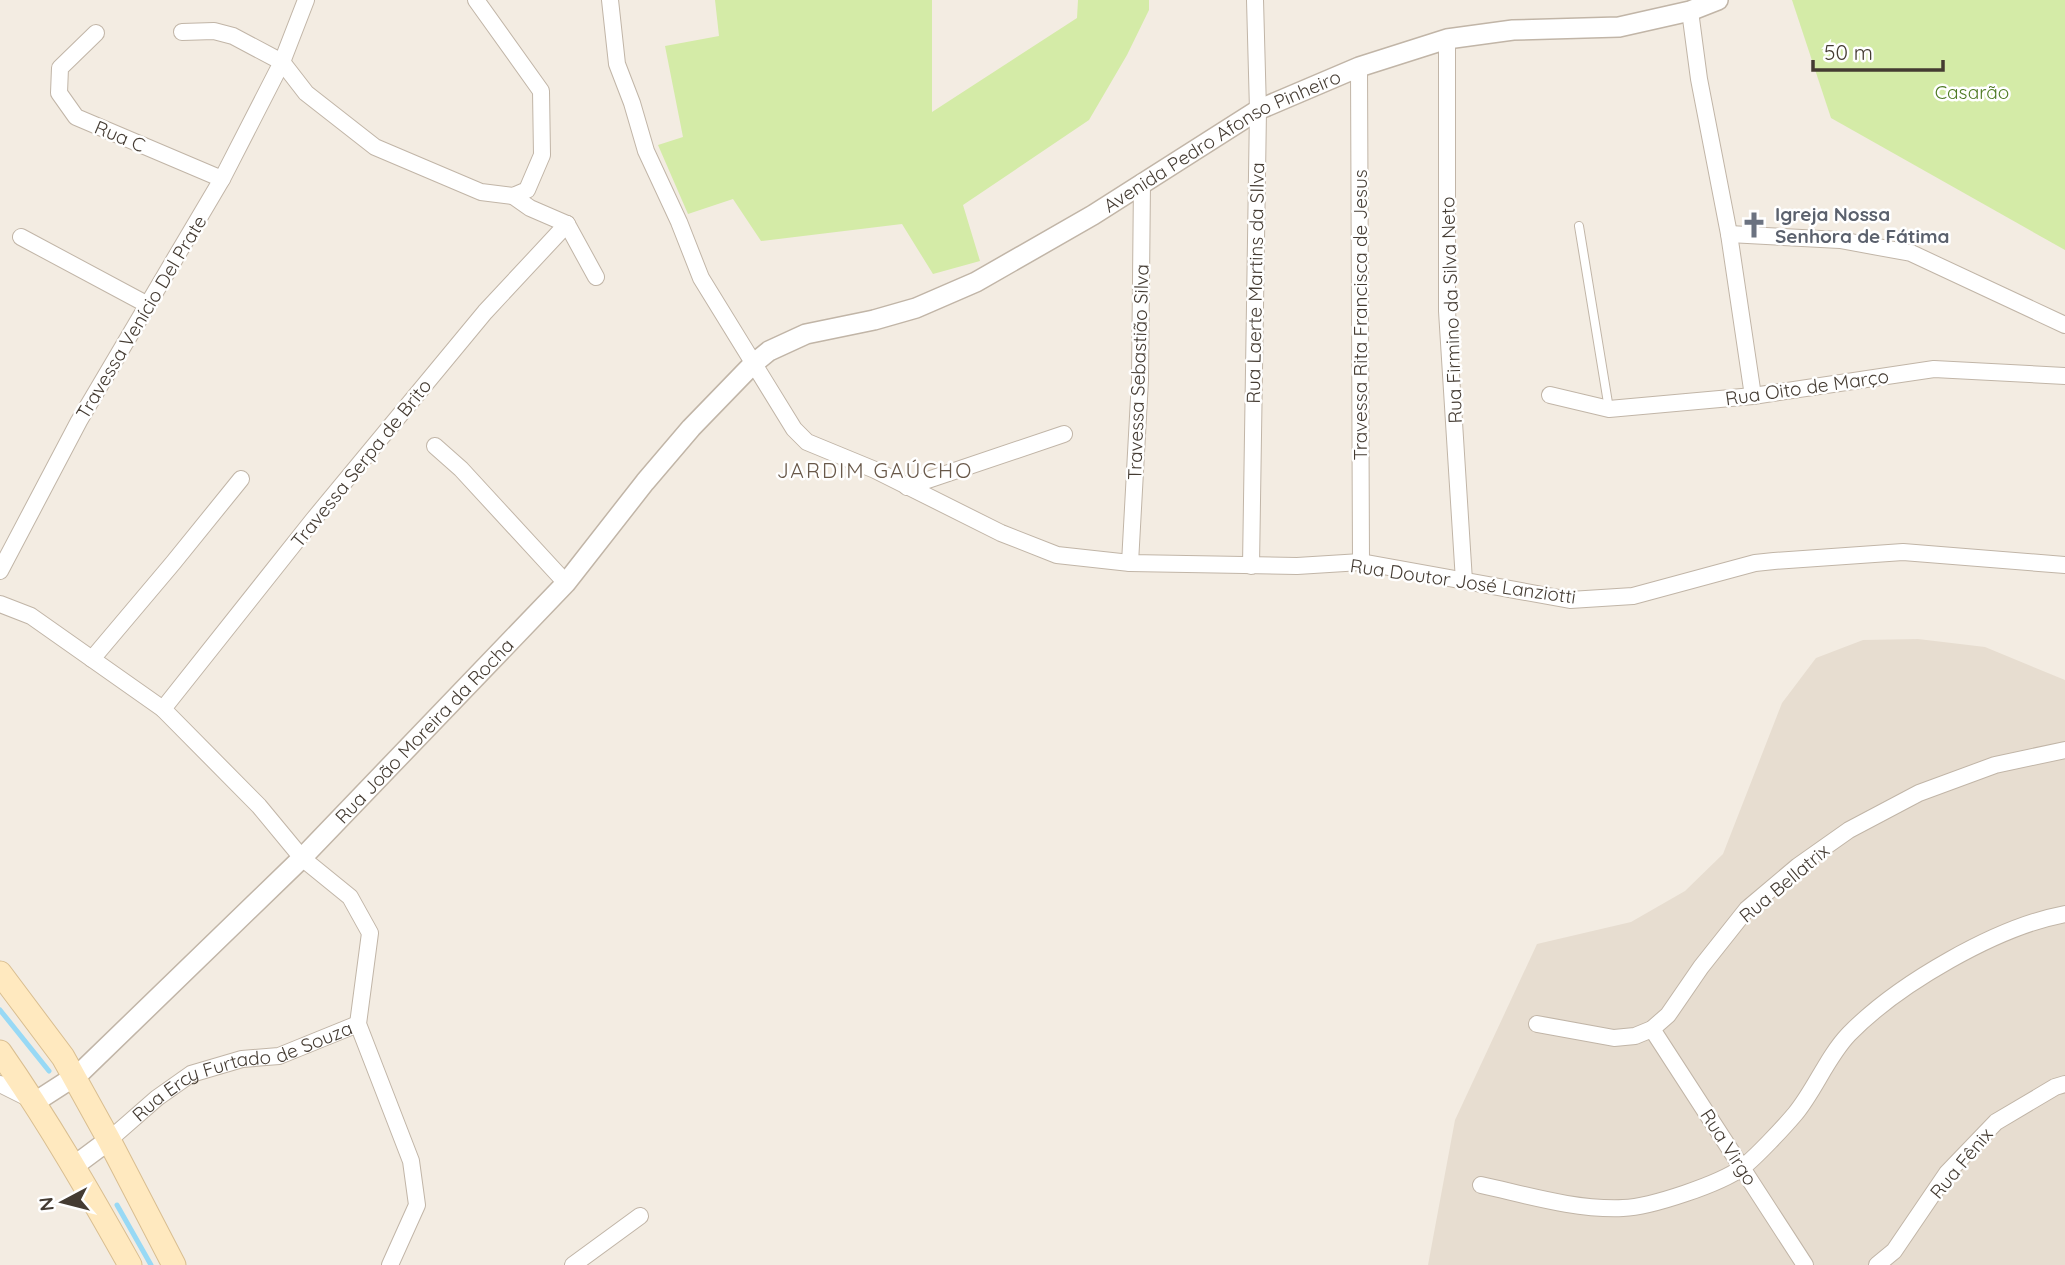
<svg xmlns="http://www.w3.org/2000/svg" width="2065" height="1265" font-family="Quicksand,sans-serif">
  <rect width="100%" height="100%" fill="#f3ece2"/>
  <path fill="#e7ddd0" d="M1918,639L1985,647L2065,680V1265H1428L1455,1120L1537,944L1631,922L1685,891L1723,854L1782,703L1816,658L1863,640Z"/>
  <g fill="#d4eba7">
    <path d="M715,0H932V112L1077,18L1078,0H1149V10L1127,55L1089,120L963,205L980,261L933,274L902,224L761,241L733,199L688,214L658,145L683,137L665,46L719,36Z"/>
    <path d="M1792,0H2065V250L1831,118Z"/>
  </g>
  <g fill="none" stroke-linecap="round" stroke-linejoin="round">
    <g stroke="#98d9f5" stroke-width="5">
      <path d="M0,1010L49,1071"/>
      <path d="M117,1205L151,1265"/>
    </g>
    <g stroke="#c1b5a7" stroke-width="10">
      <path id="service" d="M1579,226L1609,409"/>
    </g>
    <g stroke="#c1b5a7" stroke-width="18">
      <g id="minor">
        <path d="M610,0L617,64L632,103L646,151L679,222L701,278L794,429L807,442L875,470L1001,533L1057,555L1130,563L1297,566L1361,562L1570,600L1633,596L1755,563L1774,561L1903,552L2065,565"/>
        <path d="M1690,11L1699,79L1729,234L1753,396"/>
        <path d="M182,32L214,31L233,36L282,62L306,93L375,147L481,192L513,196L527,190L542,155L541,91L476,0"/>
        <path d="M96,33L60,68L59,93L76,117L222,179"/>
        <path d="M1447,39V311L1464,581"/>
        <path d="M1359,67L1361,562"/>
        <path d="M513,196L530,208L567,224"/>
        <path d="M567,224L596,277"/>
        <path d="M1729,234L1840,240L1911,253L2065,325"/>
        <path d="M21,237L148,305"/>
        <path d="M1550,395L1609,409L1753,396L1934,369L2065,376"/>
        <path d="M435,446L461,469L566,583"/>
        <path d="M907,487L1064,434"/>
        <path d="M1130,563L1140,380L1142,182"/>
        <path d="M1251,566L1258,110L1255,0"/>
        <path d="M0,571L79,421L222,179L282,62L306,0"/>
        <path d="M0,604L31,616L163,709L259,806L302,858L350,897L370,933L358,1024L411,1161L417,1205L390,1265"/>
        <path d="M92,659L173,563L241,479"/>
        <path d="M163,709L313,520L485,312L567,224"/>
        <path d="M1537,1024L1614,1038L1635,1036L1652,1029L1668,1015L1701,967L1747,909L1798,866L1849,830L1919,793L1995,765L2065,750"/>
        <path d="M1652,1029L1805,1265"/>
        <path d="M0,1084L30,1099"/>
        <path id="s1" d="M109,1140L157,1098L191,1074L242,1059L279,1056L358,1024"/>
        <path d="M1481,1185C1527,1195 1575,1210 1623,1208C1651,1207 1720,1184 1743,1167C1756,1157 1784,1127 1795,1114C1815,1090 1827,1057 1849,1034C1898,984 1996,927 2065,914"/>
        <path d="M573,1265L640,1216"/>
        <path d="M1877,1265L1894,1251L1947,1173L1996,1122L2055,1087L2065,1084"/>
      </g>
    </g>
    <g stroke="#c1b5a7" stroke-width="22">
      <g id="tertiary">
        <path id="s2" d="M35,1102L80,1073L302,858L566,583L645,482L691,428L753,364L769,351L806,334L874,320L916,308L976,282L1093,215L1258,110L1359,67L1447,39L1513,30L1619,27L1690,11L1718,0"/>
        <path d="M74,1166L109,1140"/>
      </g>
    </g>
    <g stroke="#d9be90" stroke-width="25">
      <g id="secondary">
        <path d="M0,973L63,1057L109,1140L174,1265"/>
        <path d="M0,1052C48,1121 89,1192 130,1265"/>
      </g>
    </g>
    <use href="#service" stroke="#fff" stroke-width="8"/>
    <use href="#minor" stroke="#fff" stroke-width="16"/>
    <use href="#tertiary" stroke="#fff" stroke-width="19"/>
    <use href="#secondary" stroke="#ffe9bf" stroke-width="23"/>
  </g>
  <defs>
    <g id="church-bare" transform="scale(2.1)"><path d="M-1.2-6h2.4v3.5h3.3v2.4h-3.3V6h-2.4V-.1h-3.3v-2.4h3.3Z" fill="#6b7280" stroke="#fff" stroke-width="2.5" paint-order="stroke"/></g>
  </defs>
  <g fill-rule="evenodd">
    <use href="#church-bare" x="1754" y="225"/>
  </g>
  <g text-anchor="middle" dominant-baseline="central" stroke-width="5" stroke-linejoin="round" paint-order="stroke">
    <g font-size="19" fill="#4d7922" stroke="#fff">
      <text x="1972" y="92">Casarão</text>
    </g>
    <g font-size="19" fill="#443b32" stroke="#fff">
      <text transform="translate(120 136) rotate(23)">Rua C</text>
      <text stroke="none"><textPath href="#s2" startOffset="1556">Avenida Pedro Afonso Pinheiro</textPath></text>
      <text transform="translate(1255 283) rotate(-89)">Rua Laerte Martins da SIlva</text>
      <text transform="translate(1451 310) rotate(-92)">Rua Firmino da Silva Neto</text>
      <text transform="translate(1360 315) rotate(-90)">Travessa Rita Francisca de Jesus</text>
      <text transform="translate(141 317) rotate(-59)">Travessa Venício Del Prate</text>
      <text transform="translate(1138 372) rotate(-88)">Travessa Sebastião Silva</text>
      <text transform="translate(1807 387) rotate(-8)">Rua Oito de Março</text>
      <text transform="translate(361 463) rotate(-51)">Travessa Serpa de Brito</text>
      <text transform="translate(1463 581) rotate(8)">Rua Doutor José Lanziotti</text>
      <text stroke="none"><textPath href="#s2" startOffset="539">Rua João Moreira da Rocha</textPath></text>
      <text transform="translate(1784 883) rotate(-40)">Rua Bellatrix</text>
      <text stroke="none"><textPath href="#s1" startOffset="154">Rua Ercy Furtado de Souza</textPath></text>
      <text transform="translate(1729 1147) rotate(57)">Rua Virgo</text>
      <text transform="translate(1961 1163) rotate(-50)">Rua Fênix</text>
    </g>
    <g font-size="19" font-weight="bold" fill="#5b616d" stroke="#fff" text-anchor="start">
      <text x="1775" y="214">Igreja Nossa<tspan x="1775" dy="22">Senhora de Fátima</tspan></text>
    </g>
    <g font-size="21" letter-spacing="2" fill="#685849" stroke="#fff">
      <text x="875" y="470">JARDIM GAÚCHO</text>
    </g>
  </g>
  <g transform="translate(63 1202) rotate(263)" stroke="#ffffff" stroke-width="5" paint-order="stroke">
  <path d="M0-5L12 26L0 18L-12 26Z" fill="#443b32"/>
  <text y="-10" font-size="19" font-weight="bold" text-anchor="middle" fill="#443b32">N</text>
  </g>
  <path d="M1813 60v10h130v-10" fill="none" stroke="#443b32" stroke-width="3.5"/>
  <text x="1824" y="60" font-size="21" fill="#443b32" stroke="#ffffff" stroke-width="5" paint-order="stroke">50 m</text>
</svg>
